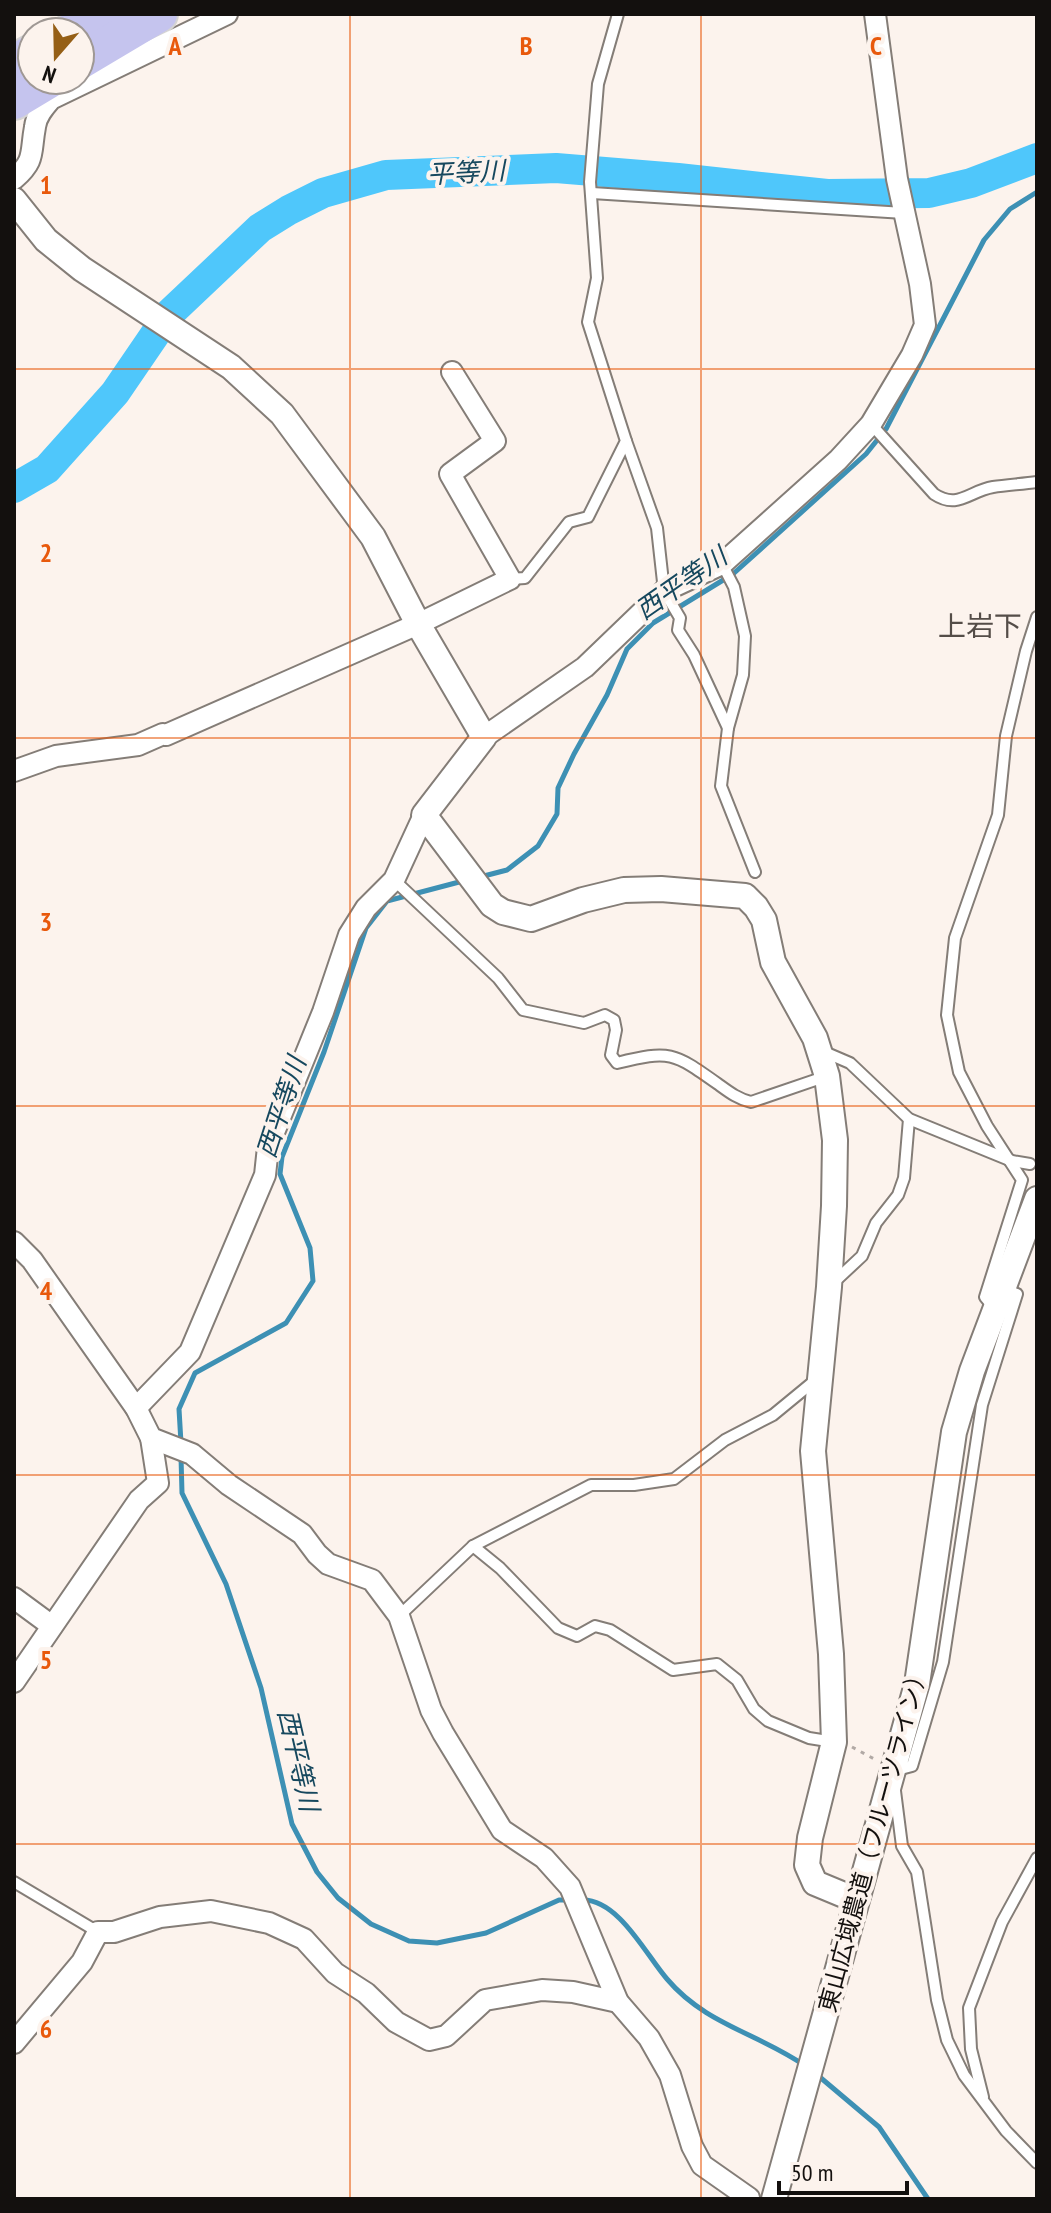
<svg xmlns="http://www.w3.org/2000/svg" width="1051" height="2213" font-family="'PT Sans Narrow','Noto Sans JP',sans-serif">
  <rect width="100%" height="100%" fill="#fcf3ed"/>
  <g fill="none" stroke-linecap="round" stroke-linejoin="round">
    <g stroke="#3d90b4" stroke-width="5">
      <path d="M480,877L507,870L538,846L557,814L558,788L574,754L607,695L627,649L653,623L733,574L866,454L886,429L984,240L1010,209L1037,192"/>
      <path d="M181,1443L179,1409L195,1373L286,1323L313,1281L310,1248L280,1174L282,1157L324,1052L366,928L387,901L463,881"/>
      <path d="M181,1457L182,1493L226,1584L261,1688L292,1824L317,1872L338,1898L371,1924L409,1941L437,1943L486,1933L559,1900H569"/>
      <path d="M583,1900C619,1900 646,1955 667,1979C705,2024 757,2033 804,2065"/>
      <path d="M815,2073L879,2127L928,2199"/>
    </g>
    <path stroke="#4fc7fb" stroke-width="30" d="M14,488L47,469L115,393L169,314L260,228L289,210L323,193L386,175L556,168L678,178L827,194L929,193L971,183L1037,158"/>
    <g stroke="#847d77" stroke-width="14">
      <g id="service">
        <path d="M592,193L904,213"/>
        <path d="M871,424L934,494C958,510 969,491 993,487C1007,485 1022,484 1037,482"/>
        <path d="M626,441L657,528L664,591L680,618L678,630L694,655L728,728"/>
        <path d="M722,564L734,587L745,636L743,675L728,728L721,786L755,872"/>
        <path d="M510,579L525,578L569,522L588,517L626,441L588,322L597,278L590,182L598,84L618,14"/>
        <path d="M394,880L498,978L523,1010L584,1023L605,1015L614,1020L616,1030L611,1055L617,1063C670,1050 673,1052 718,1084C729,1092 738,1099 751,1102L827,1076"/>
        <path d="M822,1051L850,1063L909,1119L1012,1161L1030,1164"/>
        <path d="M832,1284L862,1256L876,1223L898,1195L904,1178L909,1119"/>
        <path d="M995,1309L985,1297L1022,1180L987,1126L959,1072L947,1015L955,938L998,815L1006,736L1026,651L1037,617"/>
        <path d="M473,1546L500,1568L558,1628L577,1636L595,1626L610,1630L673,1670L717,1664L737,1680L754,1709L768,1721L809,1738L834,1742"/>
        <path d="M399,1616L473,1546L591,1485H634L674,1479L725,1440L773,1415L818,1378"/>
        <path d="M893,1771L912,1766L943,1662L982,1405L1017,1294L1002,1289"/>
        <path d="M895,1791L902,1846L917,1872L937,2000L947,2040L964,2075L1006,2131L1037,2163"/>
        <path d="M14,1882L98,1932"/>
        <path d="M983,2097L971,2049L969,2008L1002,1922L1037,1858"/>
      </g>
    </g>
    <g stroke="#847d77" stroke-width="24">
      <g id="minor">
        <path d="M14,179C36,160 30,153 35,127C36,116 44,107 51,99L227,14"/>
        <path d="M484,737L585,667L664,591L722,564L838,460L871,424L912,355L925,325L920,284L897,179L875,14"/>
        <path d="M14,771L56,756L138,745L163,734L166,735L418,624L510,579L450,474L495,441L452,372"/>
        <path d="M14,1242L32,1260L136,1408L151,1438L192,1454L229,1485L302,1534L317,1554L328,1564L372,1580L399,1616L431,1710L443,1733L502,1830L544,1858L570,1887L618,2002L649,2038L670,2075L692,2146L702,2165L749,2198"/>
        <path d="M136,1408L190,1352L265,1175L268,1147L323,1012L349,935L366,908L394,880L424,815"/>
        <path d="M14,1598L52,1626"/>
        <path d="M14,1682L139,1500L158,1483L151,1438"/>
        <path d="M14,2043L82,1962L98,1932H114L160,1917L211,1911L269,1923L304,1939L335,1973L366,1993L396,2022L429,2040L446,2036L485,2000L542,1990L573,1992L618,2002"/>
      </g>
    </g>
    <g stroke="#847d77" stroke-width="28">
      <g id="tertiary">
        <path d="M14,200L46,240L82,269L231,367L282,414L373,537L418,624L484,737L424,815L492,905L503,912L531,919L583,900L624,890L661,889L745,896L756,907L764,920L773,962L815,1038L827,1076L835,1140L834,1206L829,1287L813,1451L831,1654L834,1742L810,1838L807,1865L815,1883L856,1900"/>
        <path d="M774,2199L917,1684L954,1432L972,1371L1037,1199"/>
      </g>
    </g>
    <g stroke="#d5d4d4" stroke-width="40">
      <g id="motorway">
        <path d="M70,32L103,14"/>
        <path d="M80,61L159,14"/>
        <path d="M14,63L32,53"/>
        <path d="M14,101L49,80"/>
      </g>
    </g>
    <path stroke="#b1a9a5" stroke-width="3" stroke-dasharray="4 6" stroke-linecap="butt" d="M852,1747L876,1760"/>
    <use href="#service" stroke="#fff" stroke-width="10"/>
    <use href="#minor" stroke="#fff" stroke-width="20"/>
    <use href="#tertiary" stroke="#fff" stroke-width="24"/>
    <use href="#motorway" stroke="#c5c4ee" stroke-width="36"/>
  </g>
  <path fill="none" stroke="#e8590c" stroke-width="2" stroke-opacity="0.55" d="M350,14V2199M701,14V2199M14,369H1037M14,738H1037M14,1106H1037M14,1475H1037M14,1844H1037"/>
  <g text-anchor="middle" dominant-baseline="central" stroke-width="8" stroke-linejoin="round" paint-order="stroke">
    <g font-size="24" fill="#13100e" stroke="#fcf3ed">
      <text transform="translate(873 1838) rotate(-75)">東山広域農道（フルーツライン）</text>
    </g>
    <g font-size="26" font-style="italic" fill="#16485e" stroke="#fcf3ed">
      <text transform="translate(466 172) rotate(-3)">平等川</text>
      <text transform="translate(681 583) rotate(-35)">西平等川</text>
      <text transform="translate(281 1107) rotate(-72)">西平等川</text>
      <text transform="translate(299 1760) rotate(77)">西平等川</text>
    </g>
    <g font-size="28" fill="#544d48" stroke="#fcf3ed">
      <text x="980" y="625">上岩下</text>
    </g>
  </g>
  <g font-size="26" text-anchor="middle" font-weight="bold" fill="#e8590c" stroke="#fcf3ed" stroke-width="8" stroke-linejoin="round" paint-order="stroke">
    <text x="175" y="55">A</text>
    <text x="526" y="55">B</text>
    <text x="876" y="55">C</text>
    <text x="46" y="194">1</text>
    <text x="46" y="562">2</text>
    <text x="46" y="931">3</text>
    <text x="46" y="1300">4</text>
    <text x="46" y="1669">5</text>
    <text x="46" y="2038">6</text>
  </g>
  <rect width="1051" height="2213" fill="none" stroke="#13100e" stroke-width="32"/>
  <g transform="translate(56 56) rotate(200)"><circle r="38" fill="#fcf3ed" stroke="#9f9894" stroke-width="2"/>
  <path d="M0-6L14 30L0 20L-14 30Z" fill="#955f16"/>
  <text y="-12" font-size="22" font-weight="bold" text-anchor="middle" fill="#13100e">N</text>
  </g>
  <path d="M779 2181v12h128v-12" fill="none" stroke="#13100e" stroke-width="4"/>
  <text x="791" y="2181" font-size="24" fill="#13100e" stroke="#fcf3ed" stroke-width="6" paint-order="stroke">50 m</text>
</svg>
